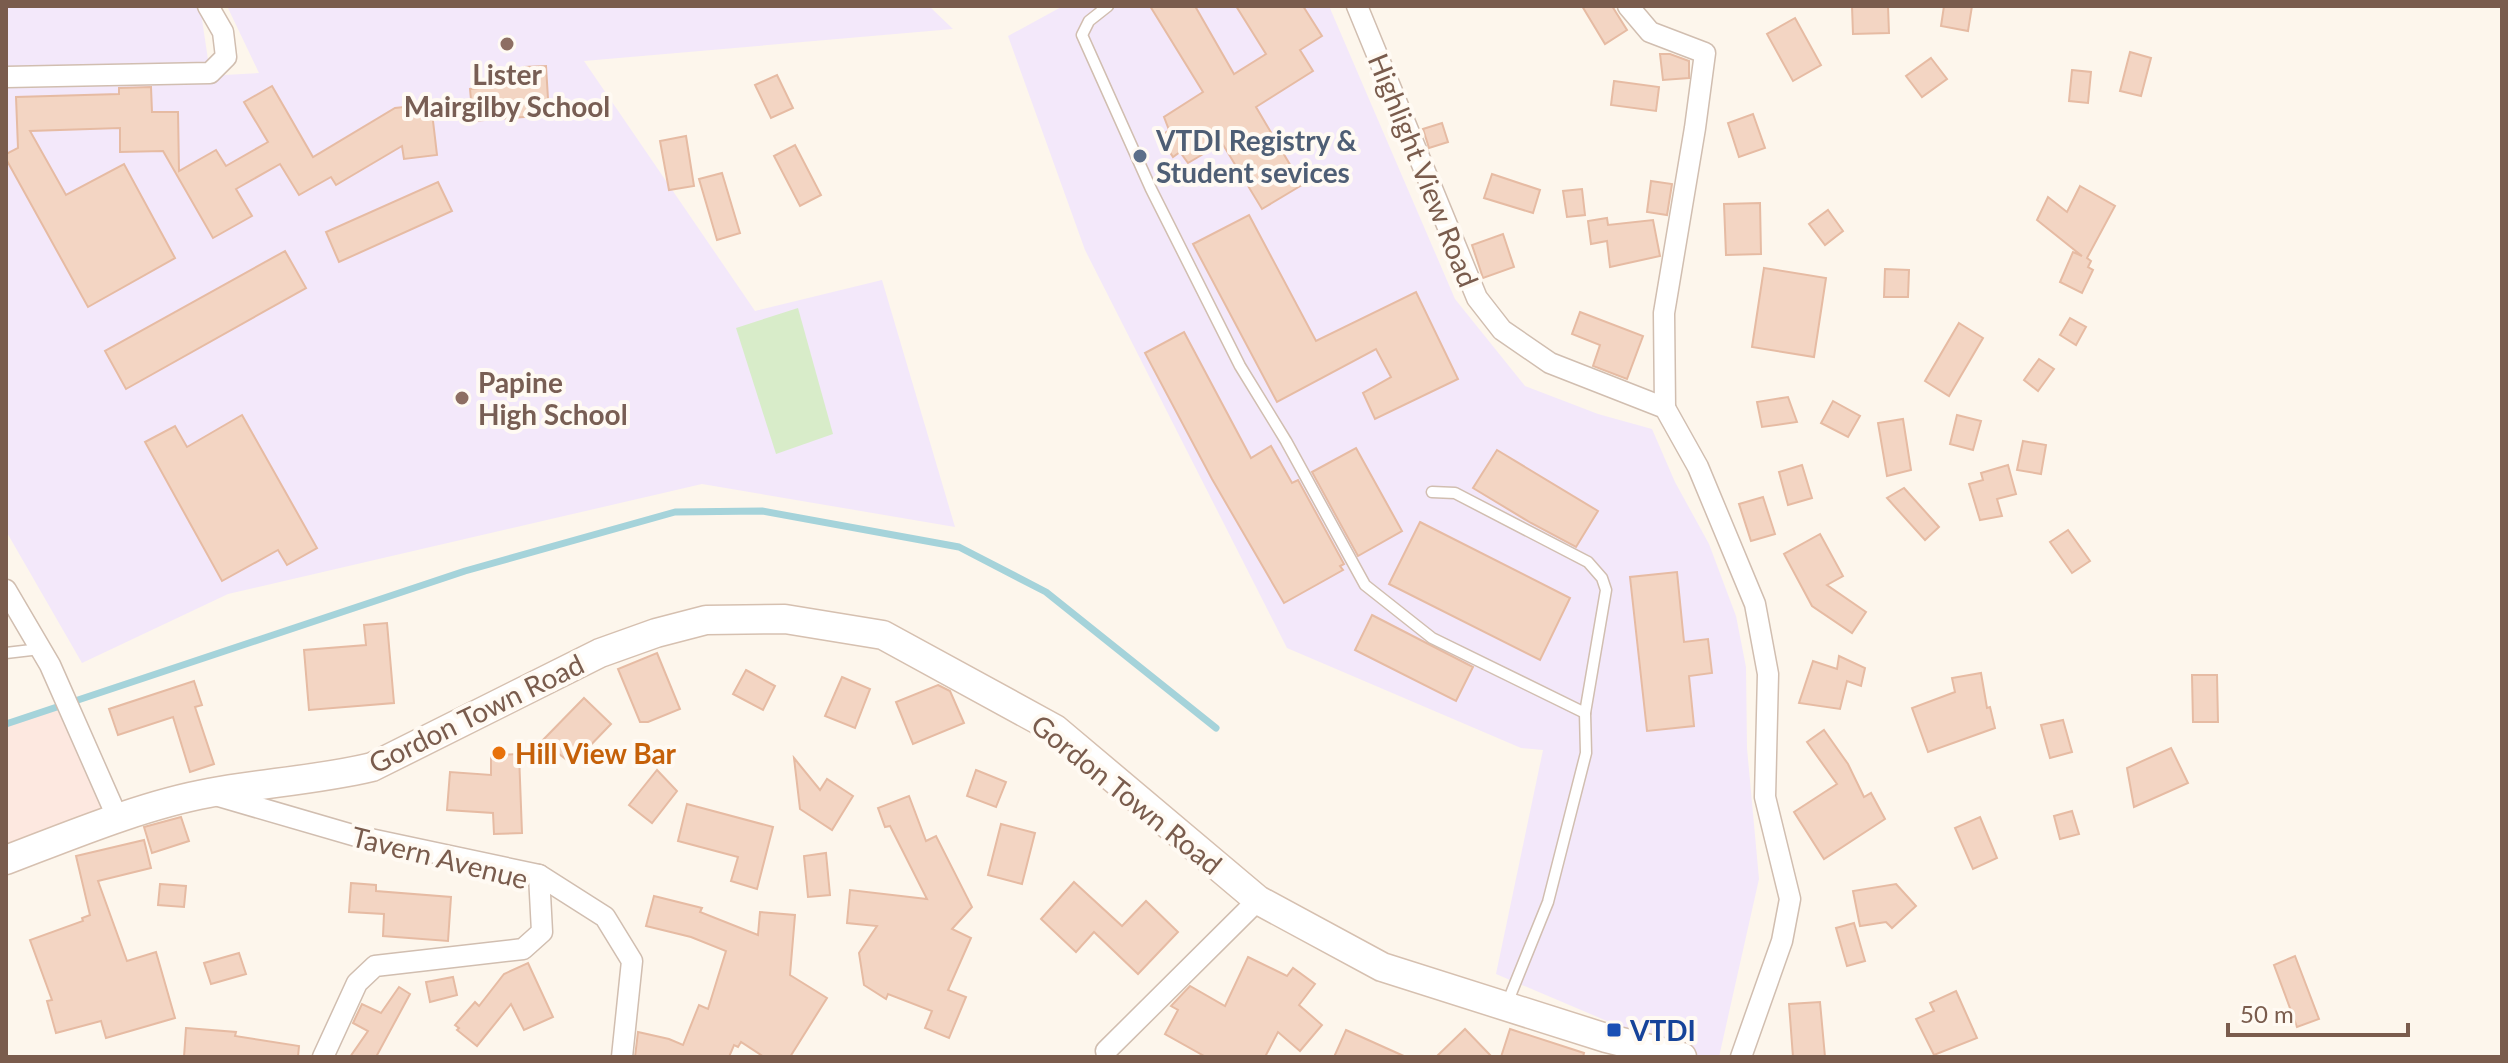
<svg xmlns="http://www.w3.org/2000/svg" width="2508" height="1063" font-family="Lato,sans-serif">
  <rect width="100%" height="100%" fill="#fdf6ec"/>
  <path fill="#fde8e0" d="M67,703L108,812L6,858V723Z"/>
  <g fill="#f3e8fa">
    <path d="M6,6H200L210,73L6,68Z"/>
    <path d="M227,6H929L953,29L584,61L755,311L882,280L955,527L702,484L228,594L82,663L6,531V87L259,73Z"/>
    <path d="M1063,6H1329L1455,299L1525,386L1598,414L1652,429L1675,482L1709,544L1736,616L1746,667L1747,748L1759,879L1719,1057H1692L1496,974L1543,750L1521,748L1287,648L1085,250L1008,36Z"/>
  </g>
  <path fill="#d8ecc9" d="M798,308L833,434L776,454L736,328Z"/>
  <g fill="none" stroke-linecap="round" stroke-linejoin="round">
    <path stroke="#a5d3da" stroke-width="7" d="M6,724L465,571L675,512L762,511L959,547L1046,592L1216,728"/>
  </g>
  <g fill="#f3d5c3" stroke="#e6bba3" stroke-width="2">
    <path d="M1150,6H1195L1234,74L1266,54L1236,6H1303L1322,36L1300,50L1313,71L1256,107L1302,185L1262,209L1222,143L1188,163L1180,152L1173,157L1160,137L1169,130L1164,117L1203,92Z"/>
    <path d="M1582,6H1612L1627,30L1605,44Z"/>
    <path d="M1852,6H1888L1889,33L1853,34Z"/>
    <path d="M1944,6H1972L1968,31L1941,26Z"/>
    <path d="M1795,18L1821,65L1793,81L1767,34Z"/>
    <path d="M2130,52L2151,58L2141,96L2120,91Z"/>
    <path d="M1660,54H1670L1689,61V78L1663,80Z"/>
    <path d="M1931,58L1947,79L1922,97L1906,76Z"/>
    <path d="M546,66L549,115L473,121L470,89L525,83L524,67Z"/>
    <path d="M2072,70L2091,72L2088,103L2069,101Z"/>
    <path d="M777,75L793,108L771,118L755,85Z"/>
    <path d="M1614,81L1659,87L1656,111L1611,105Z"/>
    <path d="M272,86L313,157L395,108L431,104L437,155L404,159L402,146L336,185L331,177L299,195L280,164L236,189L252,216L213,238L163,151L120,152V128L30,131L66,195L124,164L175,258L88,307L6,159V154L18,148L16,97L119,94V88L151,87L152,112H178L179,171L216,150L226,166L268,142L244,102Z"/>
    <path d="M1753,114L1765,148L1739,157L1728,123Z"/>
    <path d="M1442,123L1448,142L1429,148L1423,129Z"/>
    <path d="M686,136L694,186L669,190L660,141Z"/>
    <path d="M795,145L821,195L800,206L774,156Z"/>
    <path d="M722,173L740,233L717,240L699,179Z"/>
    <path d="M1492,174L1540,190L1533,213L1484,198Z"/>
    <path d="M1651,181L1672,184L1667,215L1647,212Z"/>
    <path d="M438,182L452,211L339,262L326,232Z"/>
    <path d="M2080,186L2115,206L2087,258L2091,261L2088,267L2093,270L2082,293L2060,282L2073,252L2082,256L2037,220L2048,197L2067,212Z"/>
    <path d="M1582,189L1585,215L1567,217L1563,191Z"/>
    <path d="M1760,203L1761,254L1726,255L1724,204Z"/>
    <path d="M1828,210L1843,231L1825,245L1809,224Z"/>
    <path d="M1249,215L1316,341L1416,292L1458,379L1375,419L1363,393L1391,377L1376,349L1277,402L1193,244Z"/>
    <path d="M1607,218L1608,225L1653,220L1660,256L1610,267L1607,241L1591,244L1588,221Z"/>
    <path d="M1503,234L1514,267L1483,278L1472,245Z"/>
    <path d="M285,251L306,288L126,389L105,351Z"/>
    <path d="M1764,268L1826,278L1814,357L1752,347Z"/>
    <path d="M1885,269L1909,270L1908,297H1884Z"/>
    <path d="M1580,312L1643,336L1627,379L1593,366L1600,345L1572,334Z"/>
    <path d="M2070,318L2086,327L2076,345L2060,335Z"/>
    <path d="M1959,323L1983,338L1949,396L1925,381Z"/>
    <path d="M1184,332L1251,458L1271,446L1292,483L1298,480L1344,564L1340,566L1343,570L1284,603L1212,479L1145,353Z"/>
    <path d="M2039,359L2054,369L2038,391L2024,380Z"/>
    <path d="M1788,397L1797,422L1762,427L1757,402Z"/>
    <path d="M1833,401L1860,416L1848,437L1821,423Z"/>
    <path d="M242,415L317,548L287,565L278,550L222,581L145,442L175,426L187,447Z"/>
    <path d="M1957,415L1981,421L1973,450L1950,444Z"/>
    <path d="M1903,419L1911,470L1887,476L1878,423Z"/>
    <path d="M2023,441L2046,445L2041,474L2017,470Z"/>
    <path d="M1356,448L1402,531L1358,556L1312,472Z"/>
    <path d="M1497,450L1598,511L1576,547L1531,523L1473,488Z"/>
    <path d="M1802,465L1812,498L1788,505L1779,472Z"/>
    <path d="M2008,465L2016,494L1997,499L2002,516L1980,520L1969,484L1983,480L1981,473Z"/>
    <path d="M1904,488L1939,527L1925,540L1887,498Z"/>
    <path d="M1763,497L1775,534L1751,541L1739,504Z"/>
    <path d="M1420,522L1570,598L1540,660L1389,584Z"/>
    <path d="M2068,530L2090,561L2072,573L2050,542Z"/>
    <path d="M1820,534L1843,576L1827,585L1866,612L1852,633L1812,606L1784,554Z"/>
    <path d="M1677,572L1684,642L1708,639L1712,673L1689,676L1694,726L1647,731L1630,577Z"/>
    <path d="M1372,615L1473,667L1456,701L1355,650Z"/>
    <path d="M387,623L394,703L309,710L304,650L366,645L364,625Z"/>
    <path d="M657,653L680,709L648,722H640L618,669Z"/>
    <path d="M1839,656L1865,668L1861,686L1847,681L1840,709L1799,703L1813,661L1837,669Z"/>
    <path d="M746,670L775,686L763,710L733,694Z"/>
    <path d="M1981,673L1987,708L1990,707L1995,728L1928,752L1912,708L1955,692L1952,678Z"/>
    <path d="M2192,675H2217L2218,722H2193Z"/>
    <path d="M842,677L870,689L855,728L825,716Z"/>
    <path d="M194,681L202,705L195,707L214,764L190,772L173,717L118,735L109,709Z"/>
    <path d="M938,685L950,691L964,723L913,744L896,702Z"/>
    <path d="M584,698L611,724L583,753L577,747L567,760L542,741Z"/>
    <path d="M2063,720L2072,752L2050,758L2041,725Z"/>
    <path d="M1824,730L1848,764L1864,797L1871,793L1885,819L1824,859L1794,812L1837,784L1807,742Z"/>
    <path d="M2171,748L2188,783L2134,807L2127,768Z"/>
    <path d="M519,754L522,833L494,834L493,813L447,810L450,772L491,775V755Z"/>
    <path d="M794,758L820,790L827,779L853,796L832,830L800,809Z"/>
    <path d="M657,770L677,791L652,823L629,805Z"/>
    <path d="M976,770L1006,782L996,807L967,796Z"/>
    <path d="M909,796L926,841L936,836L972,907L952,929L971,938L948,990L966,997L949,1038L925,1028L932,1011L888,994L886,999L864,985L859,953L877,926L847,923L850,890L927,899L890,826L885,827L878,808Z"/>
    <path d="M687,804L773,827L757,889L731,881L738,857L678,841Z"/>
    <path d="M2072,811L2079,834L2060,839L2054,816Z"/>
    <path d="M181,817L189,841L152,853L144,827Z"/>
    <path d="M1980,817L1997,858L1973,869L1955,828Z"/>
    <path d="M1001,824L1035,833L1022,884L988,875Z"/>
    <path d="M144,840L151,868L98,881L127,961L156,952L175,1018L106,1038L101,1021L56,1033L47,1001L52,1000L30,940L83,921L82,918L90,915L76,856Z"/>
    <path d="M826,853L830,895L808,897L804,856Z"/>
    <path d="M1074,882L1122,926L1146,901L1178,932L1138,974L1094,932L1076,952L1041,919Z"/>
    <path d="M351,883L376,885V891L451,897L448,941L383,936L384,914L349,912Z"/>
    <path d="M160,884L186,886L184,907L158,905Z"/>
    <path d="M1896,884L1916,906L1892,928L1886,922L1860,926L1853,891Z"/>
    <path d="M654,896L702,908L700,912L758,935L760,912L795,915L790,975L827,998L790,1057H764L741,1042L738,1047L734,1045L729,1057H635L638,1032L669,1039L683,1045L699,1005L708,1009L726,951L691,937L646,926Z"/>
    <path d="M1854,923L1865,961L1847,966L1836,928Z"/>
    <path d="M239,953L246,974L211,984L204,963Z"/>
    <path d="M2295,956L2319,1019L2297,1027L2274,965Z"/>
    <path d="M1248,957L1287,976L1293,968L1315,984L1299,1005L1322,1025L1300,1051L1278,1032L1265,1057H1206L1165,1034L1178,1010L1171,1006L1190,986L1225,1006Z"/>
    <path d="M528,963L553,1017L524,1030L511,1004L477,1046L457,1030L459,1028L455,1025L475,1002L479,1006L504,974Z"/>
    <path d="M453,977L457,995L430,1002L426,982Z"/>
    <path d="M399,987L410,994L376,1057H350L368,1031L353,1023L362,1004L381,1013Z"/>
    <path d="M1956,991L1977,1038L1934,1055L1916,1019L1934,1011L1930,1003Z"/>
    <path d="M1820,1002L1825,1057H1793L1789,1004Z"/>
    <path d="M186,1028L236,1032L235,1036L299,1046L298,1057H184Z"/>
    <path d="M1465,1029L1492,1057H1436Z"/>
    <path d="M1510,1029L1584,1053L1583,1057H1501Z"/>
    <path d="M1346,1030L1406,1057H1334Z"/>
  </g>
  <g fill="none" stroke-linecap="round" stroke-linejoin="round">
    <g stroke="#d1beb0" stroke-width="13">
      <g id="lane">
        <path d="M1108,6L1089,21L1082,35L1151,189L1240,366L1286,441L1365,585L1432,638L1585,713"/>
        <path d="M1432,492L1455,493L1588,562L1602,578L1606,590L1585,713L1586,753L1548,902L1506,1006"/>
        <path d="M6,653L40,649"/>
      </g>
    </g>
    <g stroke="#d1beb0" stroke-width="23">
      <g id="street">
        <path d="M1357,6L1477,298L1502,330L1550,363L1665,408L1698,467L1755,604L1768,674L1765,797L1790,899L1782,941L1741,1057"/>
        <path d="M1628,6L1650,32L1705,53L1695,128L1664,313L1665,408"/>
        <path d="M6,77L210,73L226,57L223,32L208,6"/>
        <path d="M6,590L50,665L118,819"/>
        <path d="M215,795L356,836L539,875L542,932L523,949L375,966L357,983L323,1057"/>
        <path d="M539,875L605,917L632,961L622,1057"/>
        <path d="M1106,1051L1258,900"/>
      </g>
    </g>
    <g stroke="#d6c0b0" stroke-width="31">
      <path id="secondary" d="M6,860C69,836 143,805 209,793C263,783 318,780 372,767L600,653L656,633L706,620L785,619L883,635L1055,729L1258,900L1382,967L1606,1038L1682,1057"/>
    </g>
    <use href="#lane" stroke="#fff" stroke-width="10"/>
    <use href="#street" stroke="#fff" stroke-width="20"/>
    <use href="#secondary" stroke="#fff" stroke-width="28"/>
  </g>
  <g fill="#8d6e63" stroke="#fffaf3" stroke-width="3">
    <circle cx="507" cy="44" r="8"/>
    <circle cx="462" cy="398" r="8"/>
  </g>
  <circle fill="#5c6f8a" stroke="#fffaf3" stroke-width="3" cx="1140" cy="156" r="8"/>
  <circle fill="#e8710a" stroke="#fffaf3" stroke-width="3" cx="499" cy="753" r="8"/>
  <rect fill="#1a4fb4" stroke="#fffaf3" stroke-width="3" x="1606" y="1022" width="16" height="16" rx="4"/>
  <g text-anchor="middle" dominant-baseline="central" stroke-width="8" stroke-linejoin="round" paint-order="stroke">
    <g font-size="28" font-weight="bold" fill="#785e54" stroke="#fffaf3">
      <text x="507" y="74">Lister<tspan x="507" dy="32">Mairgilby School</tspan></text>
      <text x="478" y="382" text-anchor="start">Papine<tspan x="478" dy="32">High School</tspan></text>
    </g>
    <g font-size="28" font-weight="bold" fill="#4e5e75" stroke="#fffaf3" text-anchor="start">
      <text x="1156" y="140">VTDI Registry &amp;<tspan x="1156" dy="32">Student sevices</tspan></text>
    </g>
    <g font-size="28" fill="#7a5c4d" stroke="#fffaf3">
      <text transform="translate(1424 170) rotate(68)">Highlight View Road</text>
      <text transform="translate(476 713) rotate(-26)">Gordon Town Road</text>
      <text transform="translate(1127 794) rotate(39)">Gordon Town Road</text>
      <text transform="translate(440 857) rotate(14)">Tavern Avenue</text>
    </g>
    <g font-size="28" font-weight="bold" fill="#c56008" stroke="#fffaf3" text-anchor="start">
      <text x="515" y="753">Hill View Bar</text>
    </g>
    <g font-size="28" font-weight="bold" fill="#164399" stroke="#fffaf3" text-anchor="start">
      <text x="1630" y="1030">VTDI</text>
    </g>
  </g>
  <rect width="2508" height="1063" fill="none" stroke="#7a5c4d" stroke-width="16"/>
  <path d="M2228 1023v12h180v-12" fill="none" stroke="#7a5c4d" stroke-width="4"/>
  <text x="2240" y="1023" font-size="24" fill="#7a5c4d" stroke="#fffaf3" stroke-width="6" paint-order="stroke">50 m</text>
</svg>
